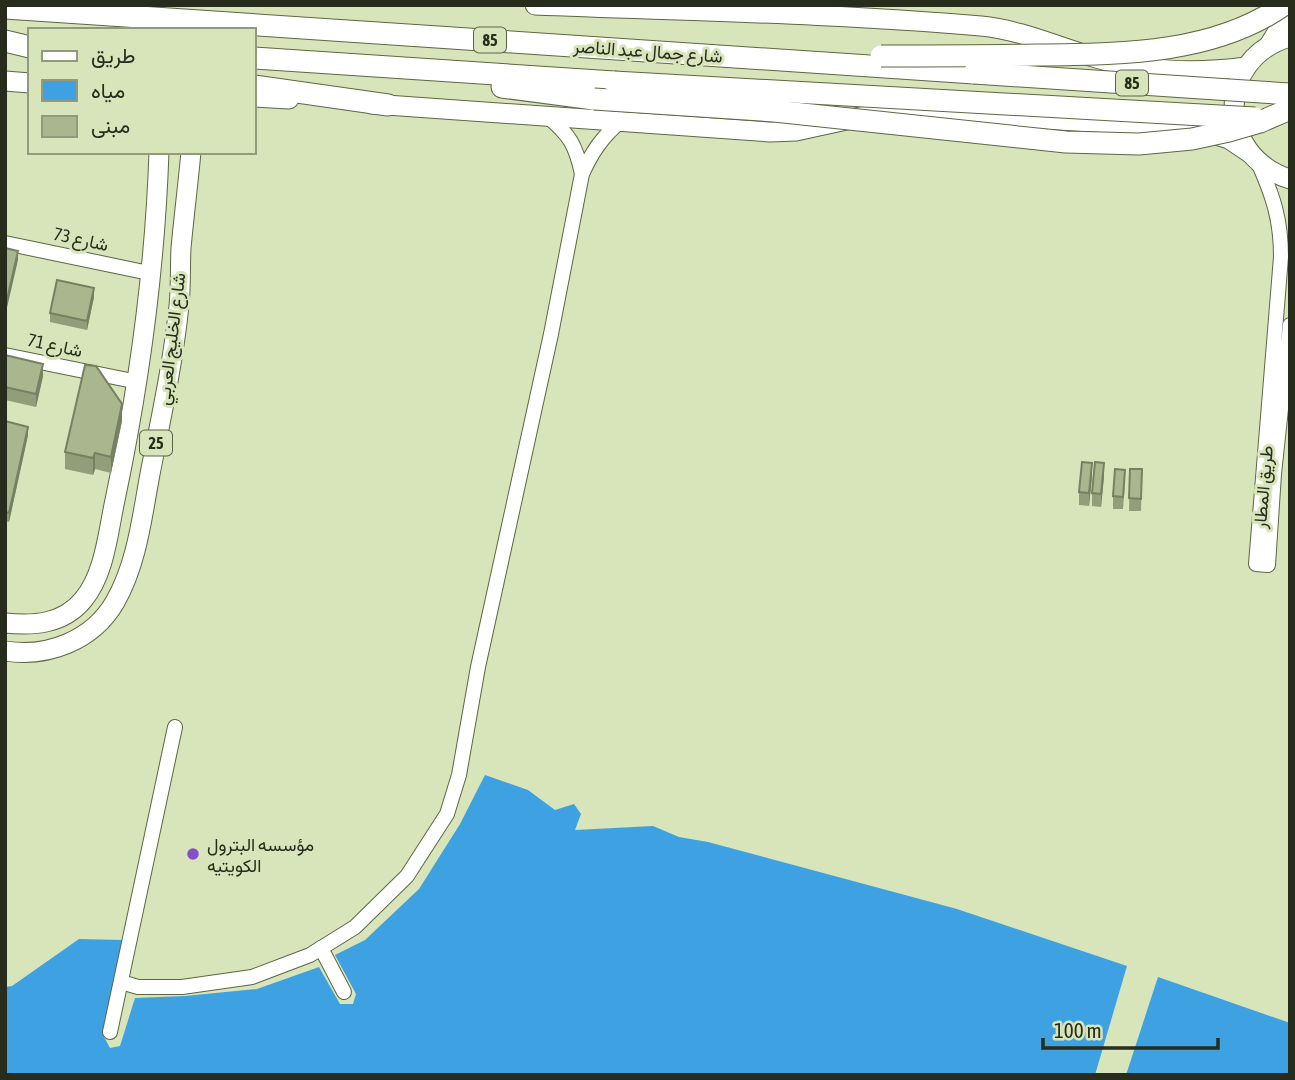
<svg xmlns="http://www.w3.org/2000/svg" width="1295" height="1080" font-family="'Asap Condensed',Vazirmatn,sans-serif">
  <rect width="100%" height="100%" fill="#d8e4ba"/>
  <g fill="#3ea2e2">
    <path d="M485,775L528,790L555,810L574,804L581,814L575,830L653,826L679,837L708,842L957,909L1127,966L1095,1075H5V987L12,986L79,939L122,940L103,1035L110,1048L120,1046L135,998L185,996L257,989L319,967L340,1004H353L356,994L335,955L365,940L419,889L460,824Z"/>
    <path d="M1158,977L1290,1023V1075H1126Z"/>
  </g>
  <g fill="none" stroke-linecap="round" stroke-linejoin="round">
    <g stroke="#5d6742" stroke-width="16">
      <g id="minor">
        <path d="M548,117C570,135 576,146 582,174"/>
        <path d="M1258,162C1273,196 1281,219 1281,257L1256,564L1268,565L1274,474L1290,325"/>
        <path d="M5,243L149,273"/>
        <path d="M5,355L138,382"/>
        <path d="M321,948L344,992"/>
        <path d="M121,982L138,987H182L252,977L310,955L355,927L407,876L447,814L459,775L478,667L551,334L582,174C592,152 602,137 621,121"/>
        <path d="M110,1032L175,727"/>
      </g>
    </g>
    <g stroke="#5d6742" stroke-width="21">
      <g id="major">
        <path d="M535,5C684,11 833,13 981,26C1021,30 1055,46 1093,57C1143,72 1194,74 1246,67"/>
        <path d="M1290,37C1215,58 1216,156 1290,179"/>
        <path d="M1270,44L1290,11"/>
        <path d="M5,81L30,83"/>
        <path d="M254,97L289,99"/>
        <path d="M372,104L770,132L796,131L874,114L909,111L1192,128L1229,139L1250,153"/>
        <path d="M5,623C34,626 63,624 83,600C105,574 108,532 115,500C139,386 155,269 159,152"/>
        <path d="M5,651C48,658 93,640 115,602C137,564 142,517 150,474C161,418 173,363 179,306C181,287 180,267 181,248C184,216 188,184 191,152"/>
      </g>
    </g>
    <g stroke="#5d6742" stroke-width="23">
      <g id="highway">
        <path d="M5,8L974,73"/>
        <path d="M5,41L30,47"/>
        <path d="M254,58L614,82"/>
        <path d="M254,86L388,105"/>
        <path d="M502,87L594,99"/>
      </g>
    </g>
    <use href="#minor" stroke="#fff" stroke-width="14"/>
    <use href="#major" stroke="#fff" stroke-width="19"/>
    <use href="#highway" stroke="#fff" stroke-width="21"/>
    <g stroke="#5d6742" stroke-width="23" stroke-linecap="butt">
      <g id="highway-bridge">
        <path d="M881,56C933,56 984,56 1036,55C1119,54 1212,55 1284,5"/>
        <path d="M974,73L1290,94"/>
        <path d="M614,82L1255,118"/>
        <path d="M594,99L774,111L1066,142L1139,144L1192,139L1229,131L1260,122L1290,109"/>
      </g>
    </g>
    <use href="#highway-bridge" stroke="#fff" stroke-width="21"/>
  </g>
  <g fill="#929d7a">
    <path d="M94,297L87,330L50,322V313Z"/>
    <path d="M5,355L43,376L36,407L5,400Z"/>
    <path d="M5,421L28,435L9,522L5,521Z"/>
    <path d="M122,421L111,473L95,469L93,475L65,469V452Z"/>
    <path d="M1130,469H1142L1141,511H1129Z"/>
    <path d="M1092,476L1089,506L1079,505V492Z"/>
    <path d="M1104,476L1101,507L1092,506V493Z"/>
    <path d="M1125,483L1123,509H1113V496Z"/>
  </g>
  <g fill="#778063">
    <path d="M18,251V260L6,312V304Z"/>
    <path d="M94,288V297L87,330V321Z"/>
    <path d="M43,364V376L36,407V394Z"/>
    <path d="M122,404V421L111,473V457Z"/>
    <path d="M28,427V435L9,522V513Z"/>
    <path d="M95,453V469L93,475V458Z"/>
    <path d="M1092,463V476L1089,506V493Z"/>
    <path d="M1104,463V476L1101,507V494Z"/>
  </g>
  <g fill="#aab78e" stroke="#778063" stroke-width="2">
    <path d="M5,248L18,251L6,304L5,303Z"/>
    <path d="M57,280L94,288L87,321L50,313Z"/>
    <path d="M5,355L43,364L36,394L5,387Z"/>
    <path d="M85,365L96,366L122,404L111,457L95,453L93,458L65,452Z"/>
    <path d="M5,421L28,427L9,513L5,512Z"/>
    <path d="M1082,462L1092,463L1089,493L1079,492Z"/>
    <path d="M1095,462L1104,463L1101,494L1092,493Z"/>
    <path d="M1115,469L1125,470L1123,497L1113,496Z"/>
    <path d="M1130,469H1142L1141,499L1129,498Z"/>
  </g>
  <circle fill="#854fc6" stroke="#d8e4ba" stroke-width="2.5" cx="193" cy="854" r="7"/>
  <g text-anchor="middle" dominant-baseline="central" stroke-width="6" stroke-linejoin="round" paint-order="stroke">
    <g fill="#d8e4ba" stroke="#5d634b" stroke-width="2">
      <rect x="474" y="27.5" width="32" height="25" rx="5"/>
      <rect x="1116" y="70.5" width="32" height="25" rx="5"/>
      <rect x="140" y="430.5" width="32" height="25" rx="5"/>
    </g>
    <g font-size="16" font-weight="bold" fill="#282c1c">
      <text x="490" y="40">85</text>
      <text x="1132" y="83">85</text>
      <text x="156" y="443">25</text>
    </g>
    <g font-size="18" fill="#282c1c" stroke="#d8e4ba">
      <text transform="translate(648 51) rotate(4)">شارع جمال عبد الناصر</text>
      <text transform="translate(81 239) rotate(12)">شارع 73</text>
      <text transform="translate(171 339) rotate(-83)">شارع الخليج العربي</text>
      <text transform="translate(55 345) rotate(12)">شارع 71</text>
      <text transform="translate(1263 487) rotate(-85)">طريق المطار</text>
    </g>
    <g font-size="18" fill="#282c1c" stroke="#d8e4ba" text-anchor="start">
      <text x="207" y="844">مؤسسه البترول<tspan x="207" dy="21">الكويتيه</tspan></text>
    </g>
  </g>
  <rect width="1295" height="1080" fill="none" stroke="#282c1c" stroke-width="14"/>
  <rect x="28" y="28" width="228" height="126" fill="#d8e4ba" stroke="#929a7b" stroke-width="2"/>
  <rect x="42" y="51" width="35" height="10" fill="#ffffff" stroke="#929a7b" stroke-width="2"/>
  <text x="91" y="63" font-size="21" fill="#282c1c">طريق</text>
  <rect x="42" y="80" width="35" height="21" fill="#3ea2e2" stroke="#929a7b" stroke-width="2"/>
  <text x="91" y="98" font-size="21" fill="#282c1c">مياه</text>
  <rect x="42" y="116" width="35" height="21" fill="#aab78e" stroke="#929a7b" stroke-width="2"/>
  <text x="91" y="133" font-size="21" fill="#282c1c">مبنى</text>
  <path d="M1043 1038v10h175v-10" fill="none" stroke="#282c1c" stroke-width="3.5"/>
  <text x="1054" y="1038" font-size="21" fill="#282c1c" stroke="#d8e4ba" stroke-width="5" paint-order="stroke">100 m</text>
</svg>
